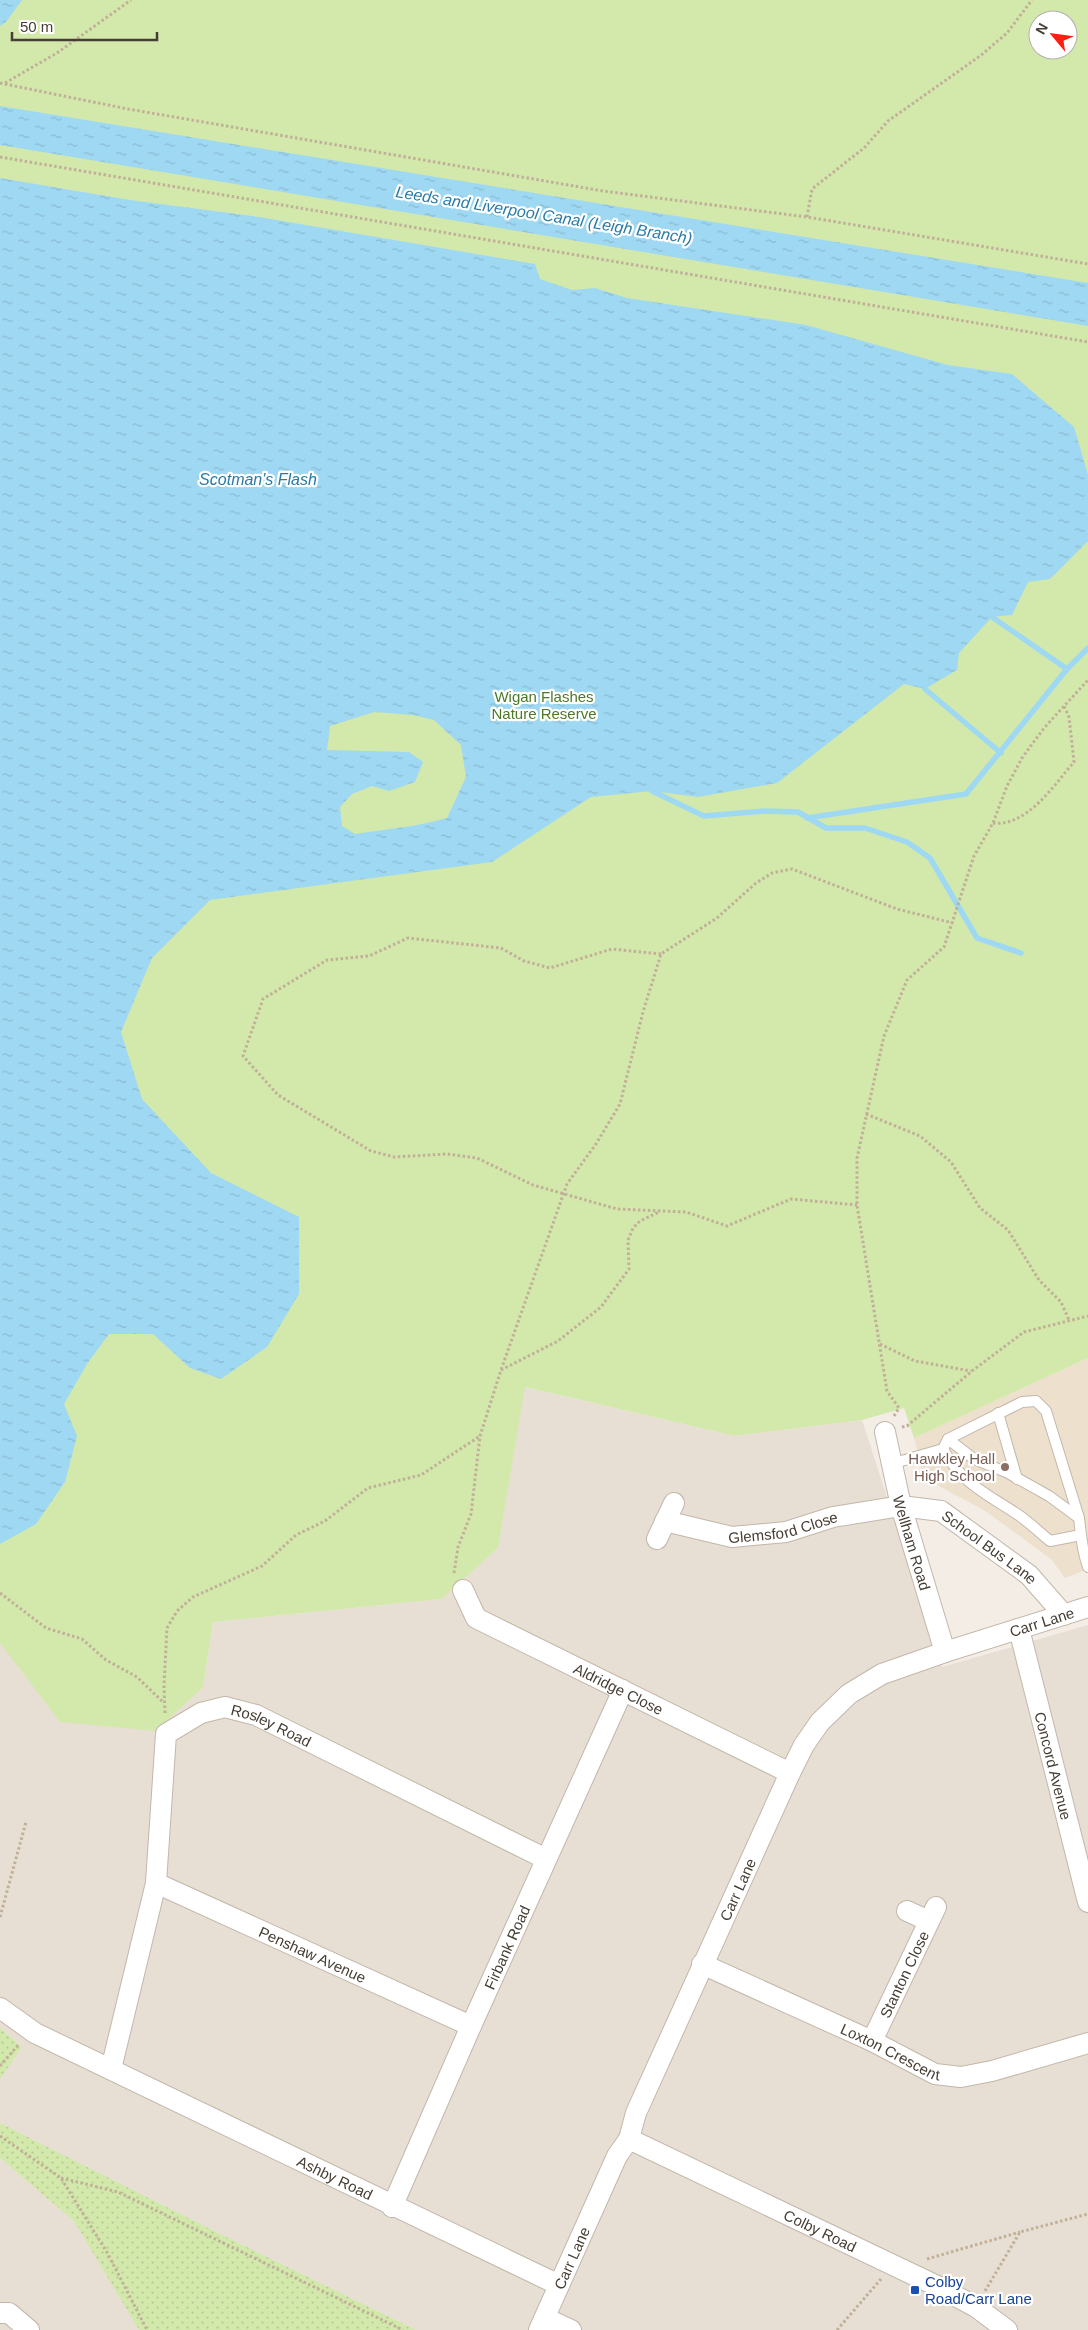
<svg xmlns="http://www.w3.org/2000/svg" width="1088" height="2330" font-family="Arial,sans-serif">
  <defs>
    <pattern id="grass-dots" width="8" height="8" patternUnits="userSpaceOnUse" patternTransform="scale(1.25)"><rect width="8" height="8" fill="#d3e9ac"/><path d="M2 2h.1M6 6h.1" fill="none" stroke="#b6c995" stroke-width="1.8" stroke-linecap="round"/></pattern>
    <pattern id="water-ripples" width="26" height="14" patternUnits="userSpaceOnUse" patternTransform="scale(1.25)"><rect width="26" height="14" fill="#9fd8f2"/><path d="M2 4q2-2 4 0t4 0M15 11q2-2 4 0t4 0" fill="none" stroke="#8abad0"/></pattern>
  </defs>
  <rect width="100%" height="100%" fill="#f3ede5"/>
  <path fill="#e7dfd3" d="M524,1387L735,1436L862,1420L942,1667L1088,1625V2330H0V1643L203,1687L213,1622L442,1599L498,1548Z"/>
  <path fill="#ede1ce" d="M1088,1358V1569L1065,1578L1052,1560L987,1512L924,1478L914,1438Z"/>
  <g fill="url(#grass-dots)">
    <path d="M0,2028L22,2047L0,2079Z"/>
    <path d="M0,2123L218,2233L416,2330H139L74,2221L0,2158Z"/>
  </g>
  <path fill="#d3e9ac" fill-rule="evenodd" d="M0,0H1088V1358L914,1438L904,1408L862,1420L735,1436L525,1387L498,1548L442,1599L213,1622L203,1687L156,1731L60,1722L0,1643ZM1038,20H1068V50H1038Z"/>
  <g fill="url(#water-ripples)" fill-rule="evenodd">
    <path d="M0,0H22L6,22L0,26Z"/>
    <path d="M0,106L1088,283V326L0,145Z"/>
    <path d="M0,178L130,200L259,217L535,264L540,279L572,290L595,288L627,298L806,325L948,365L1012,374L1074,427L1088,475V541L1050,579L1028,582L1012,615L992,617L959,653L957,670L925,689L904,684L777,783L698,797L652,791L591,797L492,862L210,900L152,958L121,1032L142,1099L211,1173L299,1217V1294L267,1347L221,1379L190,1368L153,1334H109L87,1364L64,1404L77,1436L65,1482L36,1524L0,1544ZM374,712L413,715L434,720L461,745L466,777L447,818C417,827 386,829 355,834L342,826L340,807L352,794L372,786L389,791L415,782L423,762L409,752L327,750L330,726Z"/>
  </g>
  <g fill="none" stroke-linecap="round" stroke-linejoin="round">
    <g stroke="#9fd8f2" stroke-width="5.5">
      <path d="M992,617L1067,669"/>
      <path d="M925,689L1001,753"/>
      <path d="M652,791L704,816L765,811L798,812L826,828H865L907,842L930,858L977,938L1021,953"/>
      <path d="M807,818L966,794L1067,669L1088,648"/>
    </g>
    <g stroke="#c2b7aa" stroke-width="12">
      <g id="lane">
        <path d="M998,1413L1017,1479"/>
        <path d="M948,1439L974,1459L1008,1473L1049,1496L1079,1518"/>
        <path d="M891,1464L943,1449"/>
        <path d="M1081,1535L1050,1541C1039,1532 1029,1522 1017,1514C987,1494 961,1483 943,1449L948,1439L1022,1402L1036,1401L1046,1411L1079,1518C1081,1535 1082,1551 1088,1567"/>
      </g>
    </g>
    <g stroke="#c2b7aa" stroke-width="22">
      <g id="street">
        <path id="s1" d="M885,1432L901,1506L945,1652"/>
        <path id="s2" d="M665,1521L732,1537L786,1532L833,1517L901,1506L941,1511L1029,1575L1064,1615"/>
        <path d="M657,1539L674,1503"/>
        <path id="s3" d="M463,1590L476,1618L790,1773"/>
        <path id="s4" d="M1019,1629L1088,1902"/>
        <path id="s5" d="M156,1883L471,2026"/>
        <path d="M907,1911L929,1921"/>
        <path id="s6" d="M702,1964L872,2041L935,2074L961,2077L992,2071L1088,2043"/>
        <path id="s7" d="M0,2008L35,2033L559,2285"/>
        <path id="s8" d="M872,2041L936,1907"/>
        <path id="s9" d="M111,2069L156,1883L166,1734L201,1713L225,1707L256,1715L546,1859"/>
        <path id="s10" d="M629,2139L937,2286L976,2307L1007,2330"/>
        <path id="s11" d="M392,2207L471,2026L623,1690"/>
        <path d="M0,2313H9L29,2330"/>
        <path d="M545,2318L571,2330"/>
        <path id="s12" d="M539,2330L617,2156L629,2139L636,2113L790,1773L804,1745L820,1722L849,1694L882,1674L945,1652L1088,1607"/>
      </g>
    </g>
    <g stroke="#c1af98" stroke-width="3" stroke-dasharray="2.5 2.5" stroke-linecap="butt">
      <path d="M0,83L128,109L603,191L807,217L1088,264"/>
      <path d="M5,83L57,53L131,0"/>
      <path d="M0,157L1088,342"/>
      <path d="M807,217L812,189L864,148L888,121L980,56L1007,33L1032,0"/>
      <path d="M993,823C1027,827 1054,785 1074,762L1069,717L1064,706"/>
      <path d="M661,954L612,949L550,968L524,961L501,948L408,938L369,956L327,960L263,999L243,1056L278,1095L371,1151L394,1157L447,1154L477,1158L533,1185L617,1209L686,1212L727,1226L791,1199L857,1205"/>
      <path d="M866,1114L920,1136L951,1162L980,1208L1008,1230L1039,1280L1061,1302L1069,1320"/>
      <path d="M880,1344L915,1361L971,1371"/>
      <path d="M501,1370L558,1341L601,1307L629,1269L628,1240L633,1228L640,1221L659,1212"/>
      <path d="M894,1416L899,1408L887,1391L857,1205V1158L884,1036L907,980L944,947L974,856L993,823L1007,786L1022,758L1044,728L1088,680"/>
      <path d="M902,1427L907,1426L972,1371L1024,1332L1088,1316"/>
      <path d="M454,1573L458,1547L471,1514L480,1436L501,1370L567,1184L596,1144L620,1104L643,1012L661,954L717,918L756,883L772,873L792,869L897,909L953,923"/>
      <path d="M0,1593L46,1628L82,1639L106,1660L137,1677L164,1703"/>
      <path d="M165,1713L164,1685L167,1628L177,1611L193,1597L262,1566L296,1535L325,1521L368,1488L421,1475L480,1436"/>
      <path d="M0,1917L26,1822"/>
      <path d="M0,2066L19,2044"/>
      <path d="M0,2136L61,2178L108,2254L147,2330"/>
      <path d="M61,2178L118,2192L403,2330"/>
      <path d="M927,2259L1020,2232"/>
      <path d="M985,2291L1020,2232L1088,2214"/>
      <path d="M837,2330L881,2279"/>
    </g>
    <use href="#lane" stroke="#fff" stroke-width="10"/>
    <use href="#street" stroke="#fff" stroke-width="20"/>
  </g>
  <circle fill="#8d6e63" stroke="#fff" stroke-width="2" cx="1005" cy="1467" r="5"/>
  <rect fill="#1a4fb4" stroke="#fff" stroke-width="2" x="910" y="2285" width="10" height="10" rx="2.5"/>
  <g text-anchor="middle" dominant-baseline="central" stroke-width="4.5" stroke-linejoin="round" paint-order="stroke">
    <g font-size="15" fill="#4d7926" stroke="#fff">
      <text x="544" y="696">Wigan Flashes<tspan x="544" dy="17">Nature Reserve</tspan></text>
    </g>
    <g font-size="15" fill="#785e54" stroke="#fff" text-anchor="end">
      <text x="995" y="1458">Hawkley Hall<tspan x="995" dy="17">High School</tspan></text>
    </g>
    <g font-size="15" fill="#463d34" stroke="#fff">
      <text stroke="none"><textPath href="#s2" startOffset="121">Glemsford Close</textPath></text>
      <text stroke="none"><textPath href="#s1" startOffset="114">Wellham Road</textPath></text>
      <text stroke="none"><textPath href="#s2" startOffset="342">School Bus Lane</textPath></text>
      <text stroke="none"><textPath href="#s12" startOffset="918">Carr Lane</textPath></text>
      <text stroke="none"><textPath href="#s3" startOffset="190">Aldridge Close</textPath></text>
      <text stroke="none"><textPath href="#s9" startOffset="456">Rosley Road</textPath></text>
      <text stroke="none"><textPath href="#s4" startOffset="141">Concord Avenue</textPath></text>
      <text stroke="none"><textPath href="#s12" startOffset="484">Carr Lane</textPath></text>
      <text stroke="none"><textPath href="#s11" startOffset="284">Firbank Road</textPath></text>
      <text stroke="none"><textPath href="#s5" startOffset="172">Penshaw Avenue</textPath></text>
      <text stroke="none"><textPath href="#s8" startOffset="74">Stanton Close</textPath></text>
      <text stroke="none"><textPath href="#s6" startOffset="208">Loxton Crescent</textPath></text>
      <text stroke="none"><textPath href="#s7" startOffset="376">Ashby Road</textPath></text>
      <text stroke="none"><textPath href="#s10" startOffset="212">Colby Road</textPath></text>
      <text stroke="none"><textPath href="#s12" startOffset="79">Carr Lane</textPath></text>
    </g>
    <g font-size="15" fill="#164399" stroke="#fff" text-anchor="start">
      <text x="925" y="2281">Colby<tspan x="925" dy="17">Road/Carr Lane</tspan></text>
    </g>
    <g font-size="16" font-style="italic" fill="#287ba4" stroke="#fff">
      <text transform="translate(544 215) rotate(9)">Leeds and Liverpool Canal (Leigh Branch)</text>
      <text x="258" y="479">Scotman's Flash</text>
    </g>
  </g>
  <g transform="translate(1053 35) rotate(299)"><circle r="24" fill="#ffffff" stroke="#b5b1ae"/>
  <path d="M0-4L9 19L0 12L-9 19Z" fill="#ff1e10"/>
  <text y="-8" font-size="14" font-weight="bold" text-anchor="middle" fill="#463d34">N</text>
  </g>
  <path d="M12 32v8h145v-8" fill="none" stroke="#463d34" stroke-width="2.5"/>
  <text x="20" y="32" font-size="15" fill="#463d34" stroke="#ffffff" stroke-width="4" paint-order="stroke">50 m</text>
</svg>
